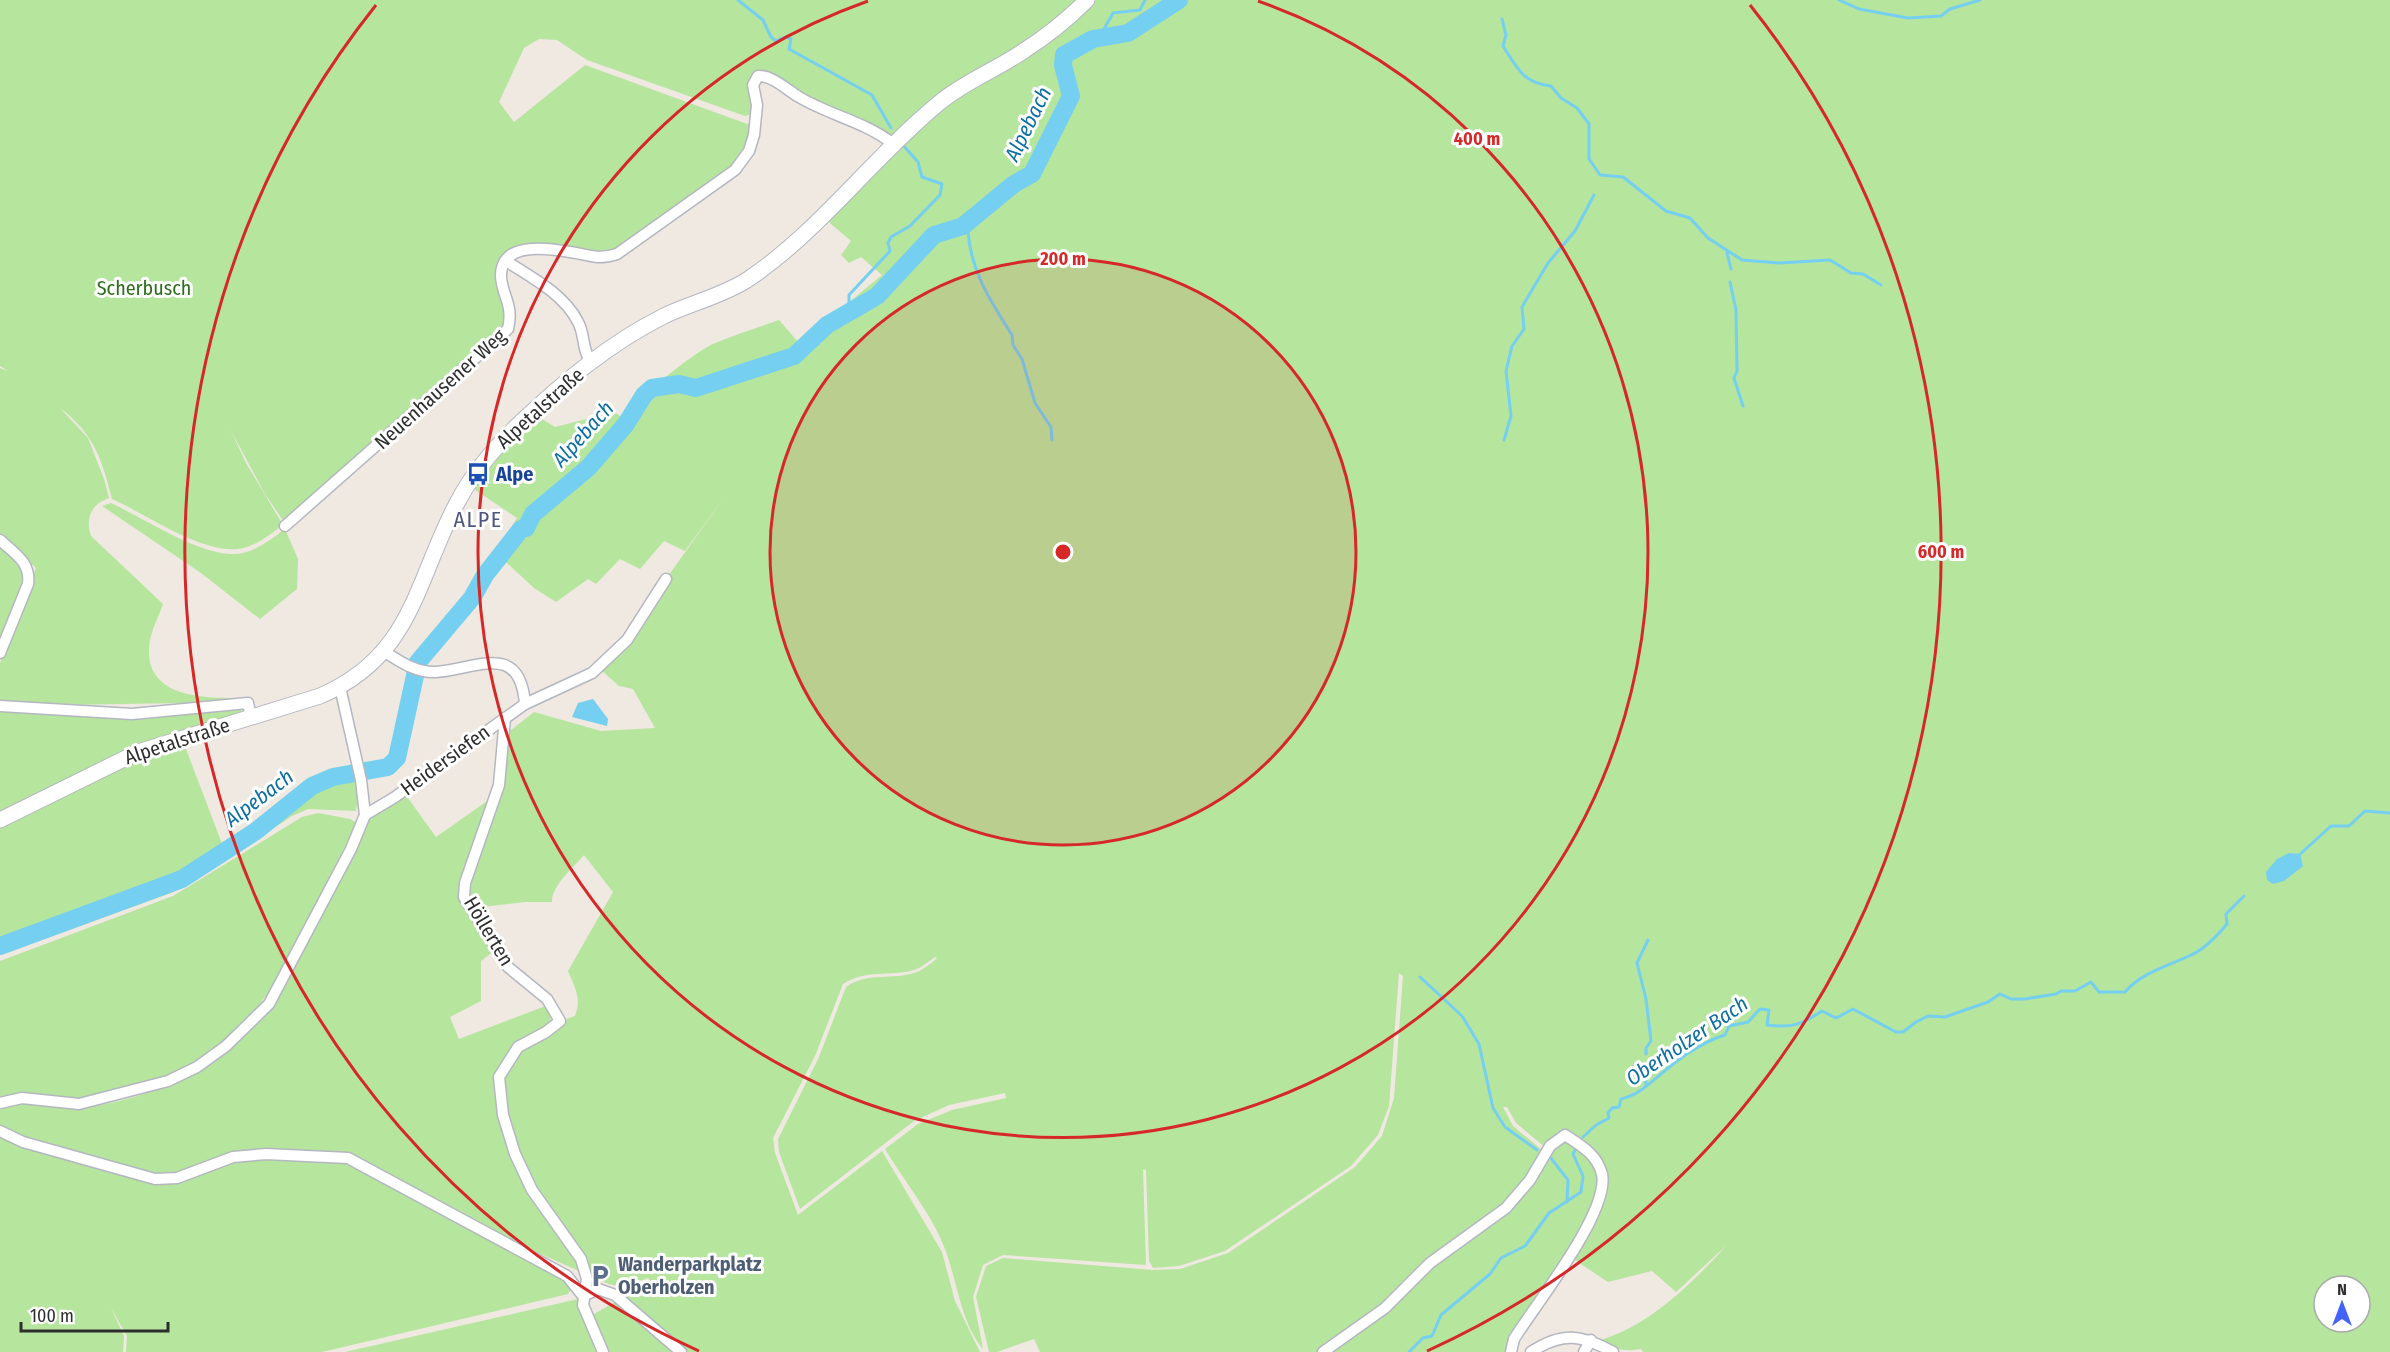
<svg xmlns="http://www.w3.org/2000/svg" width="2390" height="1352" font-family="'Fira Sans Condensed',sans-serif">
  <rect width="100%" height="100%" fill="#efe9e1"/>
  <g fill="#b6e59e" fill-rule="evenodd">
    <path d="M0,0H1083L891,137L803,97L769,76L751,87L754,113L745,116L587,60L557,40L539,39L524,48L499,102L514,122L585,65L750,125L752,128L747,149L733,168L617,252L602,255L547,244L504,259L507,323L284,522L265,494L230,429L246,463L283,525C272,533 260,543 247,547C209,560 147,514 112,499C102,459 94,434 60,408L88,438L104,479L109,498C91,504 85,519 91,536L163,604C158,618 149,635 149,649C147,696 200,698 234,698L233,701L185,706L183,703L62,705L0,700V663L36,568L0,535V368L8,371L0,366Z"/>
    <path d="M1093,0H2390V1352H1643L1641,1349C1626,1352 1611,1349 1597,1341C1649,1327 1692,1283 1727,1245L1676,1292L1652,1271L1608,1282L1572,1258L1603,1174L1565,1132L1546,1148L1516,1123L1507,1107H1503L1513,1126L1542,1150L1518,1194L1384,1307L1321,1352H1040L1034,1339L997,1352H989L976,1297L986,1266L1003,1258L1153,1270L1180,1269L1228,1253L1355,1167L1382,1136L1394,1098L1403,976L1399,973L1389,1106L1378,1135L1351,1166L1225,1251L1179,1266L1153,1268L1149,1261L1146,1170L1143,1169L1146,1265L1003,1255L983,1265L973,1297L983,1349C960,1321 958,1283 945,1249C932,1214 904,1181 885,1149L918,1124L952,1110L1006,1098L1005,1093L949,1105L914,1121L800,1209L779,1152L778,1139L819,1057L846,987C868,971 893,981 917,972C924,969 932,963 937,958L935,957C929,961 921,968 914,970C889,977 866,969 843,984L815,1056L773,1138L775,1153L798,1215L882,1151L942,1252L955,1301L980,1352H687L626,1299L625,1294L651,1282L648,1278C625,1285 613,1292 593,1274L534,1190L504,1116L501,1077L519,1048L561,1021L575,1016C582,999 575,988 568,971L613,892L584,855C574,867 551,886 552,902H525L473,908L466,896L502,785L505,735L534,712L601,731L655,728L633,689L619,686L601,670L726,495L685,551L664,541L640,569L620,559L596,584L588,579L556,602L534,588L496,553L517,518L471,487L535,415L555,427L614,412L625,419C632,401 695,352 713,344C734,335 757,328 779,320L799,343L882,275L861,257L849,263L841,255L851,241L824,218L927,116ZM2324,1286H2360V1322H2324Z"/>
    <path d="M111,503C143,518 196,553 231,554C252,555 270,540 285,529L298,559L297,589L260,619L201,573L102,506Z"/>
    <path d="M0,542L18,558L27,577L0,647Z"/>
    <path d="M241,708V714L145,744L0,816V709L98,716Z"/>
    <path d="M183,741L224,849L309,791L354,769L359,788L356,811L308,809L292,816L202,876L171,893L0,955V826L96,775Z"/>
    <path d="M405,794L436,837L493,797L461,887L494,951L481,961V1001L450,1017L459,1039L548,1005L551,1022L497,1077L507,1141L576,1256L579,1271L532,1250L371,1165L265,1149L228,1155L175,1175L154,1176L24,1141L0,1129V1110L10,1102C33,1103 57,1110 79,1108C153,1100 224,1067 269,1007L369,819Z"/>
    <path d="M318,813L350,819L357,823L274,984C229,1054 165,1088 83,1099C55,1102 28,1090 0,1096V961L173,896L302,817Z"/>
    <path d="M0,1134L153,1183L234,1160L267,1158L349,1162L564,1278L571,1289L568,1294L322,1352H126L127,1336L111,1308L124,1336L123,1352H0Z"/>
    <path d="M1565,1137C1579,1147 1593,1155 1599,1173C1609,1205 1527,1321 1507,1352H1327L1430,1264L1489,1223Z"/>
    <path d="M578,1299L601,1352H345Z"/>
    <path d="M617,1301L678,1352H608L592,1315Z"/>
  </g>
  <g fill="#75cff0">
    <path d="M593,699L608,719L607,726L572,717L578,703Z"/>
    <path d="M2289,853L2300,854L2303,866L2284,881L2273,884L2267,880L2266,872L2277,859Z"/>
  </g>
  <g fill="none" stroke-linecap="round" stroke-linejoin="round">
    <g stroke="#75cff0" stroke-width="3">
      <path d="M738,0L763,20L771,37L776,41L786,37L791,39L789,49L872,95L891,128"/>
      <path d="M1839,0L1859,9L1908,18L1941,16L1950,9L1980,0"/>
      <path d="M1502,19L1506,35L1503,46C1517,68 1523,83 1551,86L1561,98L1577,108L1589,124V159L1600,175L1623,177L1666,211L1690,218L1708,238L1742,260L1779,263L1830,260L1851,273L1863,274L1881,285"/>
      <path d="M1099,38L1113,13L1140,10L1145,0"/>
      <path d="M963,226L968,230C970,270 991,302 1012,335L1013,345L1022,359L1035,403L1051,427L1052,440"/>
      <path d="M1727,253L1731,269"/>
      <path d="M1730,282L1736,310L1737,371L1734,378L1743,406"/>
      <path d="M849,312V295L890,251L888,243L891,237L910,226L940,195L942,184L922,177L918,162L902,144"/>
      <path d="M1504,440L1511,416L1506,371L1512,346L1524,329L1522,307L1548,263L1575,231L1594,195"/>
      <path d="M2298,856L2331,826H2349L2365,811L2390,813"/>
      <path d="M1420,977L1462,1016L1479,1044L1493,1108L1505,1127L1537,1150"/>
      <path d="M1646,1054V1048L1651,1041L1646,999L1637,963L1648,940"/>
      <path d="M1645,1067L1646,1085"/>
      <path d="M1583,1137L1596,1125L1609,1118L1608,1113L1612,1108L1619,1107L1621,1099C1641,1095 1656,1077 1672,1065C1685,1054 1708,1040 1725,1035L1729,1026L1748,1022L1760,1009L1769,1010L1767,1025C1792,1028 1801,1025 1822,1011L1836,1018L1853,1009L1896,1032H1903L1916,1022L1928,1016L1945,1017L1988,1002L2000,994L2011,999H2025L2056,994L2061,991H2075L2091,982L2099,992H2125C2141,973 2168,966 2191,955C2205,949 2217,936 2227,924L2226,914L2244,896"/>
      <path d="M1550,1157L1568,1180L1567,1202"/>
      <path d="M1409,1352L1423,1338L1432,1336L1441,1315L1490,1274L1501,1258L1525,1246L1549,1213L1581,1192L1583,1176L1573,1154L1576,1148"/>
    </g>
    <path stroke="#75cff0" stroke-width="18" d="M0,946L182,879L256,831L312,786L333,777L388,767L397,758L418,662L472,598L485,575L521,529L526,528L533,514L588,468L626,424L644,395L652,388L679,384L696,388L794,356L827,325L877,296L934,235L963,226L1014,184L1032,174L1071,96L1063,65L1064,55L1093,39L1128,33L1179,0"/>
    <g stroke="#b4b7c1" stroke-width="13">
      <g id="minor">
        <path d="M506,261C531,277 564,294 578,322C585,334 582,351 591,362"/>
        <path d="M285,526L508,329C514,303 501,295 501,275C502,232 575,254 598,257C604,257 611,256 617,254L735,170L749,151L754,135L757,105L753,85L758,76C772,75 787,90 799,97C829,115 865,122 892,143"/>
        <path d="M0,540C14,553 31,562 28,584L0,653"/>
        <path d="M385,652C401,662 416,673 436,672C477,669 520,641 525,704"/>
        <path d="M0,706L132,714L248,703L251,718"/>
        <path d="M505,718L499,785L465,883L464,897L508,967L547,999L560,1021L546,1032L518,1047L499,1077L503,1115L515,1154L532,1190L581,1259L587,1279L583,1305L603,1352"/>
        <path d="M365,815L395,797L525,704L592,673L627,640L666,579"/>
        <path d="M0,1103L22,1098L79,1104L168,1081L197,1067L226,1046L269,1004L351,849L365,815L361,780L340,687"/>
        <path d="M0,1131L23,1142L155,1179L177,1178L233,1157L266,1154L348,1158L567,1276L583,1296"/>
        <path d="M583,1296L598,1289L615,1295L681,1352"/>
        <path d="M1323,1352L1385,1308L1430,1263L1506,1208L1530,1180L1550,1146L1565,1135C1580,1145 1597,1154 1602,1174C1610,1212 1535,1305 1514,1339L1511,1352"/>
        <path d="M1531,1352C1563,1331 1582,1335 1613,1352"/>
        <path d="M1584,1352L1591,1340"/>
      </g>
    </g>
    <g stroke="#b4b7c1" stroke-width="17">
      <path id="secondary" d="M0,820L138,752L320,696C413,656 415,582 457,503C473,472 494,448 519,424C563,382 610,343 664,316C691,303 722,296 747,280C819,232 872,158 939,103C965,81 998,69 1025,50C1047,36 1069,18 1087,0"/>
    </g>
    <use href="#minor" stroke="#fff" stroke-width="10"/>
    <use href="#secondary" stroke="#fff" stroke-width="15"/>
  </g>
  <circle cx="1063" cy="552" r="293" fill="#d62828" fill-opacity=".12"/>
  <g fill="none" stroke="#d62828" stroke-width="3">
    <circle cx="1063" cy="552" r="293"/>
    <path d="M1258 1A585 585 0 1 1 868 1"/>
    <path d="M699 1351A878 878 0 0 1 376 5M1750 5A878 878 0 0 1 1427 1351"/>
  </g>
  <defs>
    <g id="bus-bare" transform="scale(1.8)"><path d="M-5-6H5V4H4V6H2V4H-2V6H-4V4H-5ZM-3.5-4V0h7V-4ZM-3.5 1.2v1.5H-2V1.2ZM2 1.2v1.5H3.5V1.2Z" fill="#1a4fb4" stroke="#fff" stroke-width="2.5" paint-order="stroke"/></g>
    <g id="parking-bare" transform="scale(1.8)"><path d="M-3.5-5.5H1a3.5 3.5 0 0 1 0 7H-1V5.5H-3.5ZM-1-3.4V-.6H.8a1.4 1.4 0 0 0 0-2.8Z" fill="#5c6f8a" stroke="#fff" stroke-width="2.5" paint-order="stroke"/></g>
  </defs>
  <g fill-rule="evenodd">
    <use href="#bus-bare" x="478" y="474"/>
    <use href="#parking-bare" x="600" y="1276"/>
  </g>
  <g text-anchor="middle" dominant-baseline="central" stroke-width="6" stroke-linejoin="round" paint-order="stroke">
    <g font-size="20" fill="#2c6e1b" stroke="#fff">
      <text x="144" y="288">Scherbusch</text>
    </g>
    <g font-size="20" fill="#2e2e2e" stroke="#fff">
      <text transform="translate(440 389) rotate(-42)">Neuenhausener Weg</text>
      <text transform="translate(540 408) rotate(-42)">Alpetalstraße</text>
      <text transform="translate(177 741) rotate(-18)">Alpetalstraße</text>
      <text transform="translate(445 760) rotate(-36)">Heidersiefen</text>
      <text transform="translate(489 931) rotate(59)">Höllerten</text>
    </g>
    <g font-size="20" font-weight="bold" fill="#164399" stroke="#fff" text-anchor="start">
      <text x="496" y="474">Alpe</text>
    </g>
    <g font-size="20" font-weight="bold" fill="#4e5e75" stroke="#fff" text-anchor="start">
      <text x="618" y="1264">Wanderparkplatz<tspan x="618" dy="23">Oberholzen</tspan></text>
    </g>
    <g font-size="21" font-style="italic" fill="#0d6fa3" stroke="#fff">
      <text transform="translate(1028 124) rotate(-64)">Alpebach</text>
      <text transform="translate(583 434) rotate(-48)">Alpebach</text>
      <text transform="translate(259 798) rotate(-37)">Alpebach</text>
      <text transform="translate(1687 1041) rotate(-34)">Oberholzer Bach</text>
    </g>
    <g font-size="22" letter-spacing="1.5" fill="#4d5680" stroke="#fff">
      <text x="478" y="519">ALPE</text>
    </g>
  </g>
  <circle cx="1063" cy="552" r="9" fill="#d62828" stroke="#fff" stroke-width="3"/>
  <g font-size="18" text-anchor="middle" font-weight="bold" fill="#d62828" stroke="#fff" stroke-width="6" stroke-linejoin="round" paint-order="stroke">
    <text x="1477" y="145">400 m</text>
    <text x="1063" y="265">200 m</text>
    <text x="1941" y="558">600 m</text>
  </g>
  <g transform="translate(2342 1304)"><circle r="28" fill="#ffffff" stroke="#ababab" stroke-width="1.5"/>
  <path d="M0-4.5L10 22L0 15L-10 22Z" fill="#4264fb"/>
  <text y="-9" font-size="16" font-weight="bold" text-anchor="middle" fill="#2e2e2e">N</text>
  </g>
  <path d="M21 1322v9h147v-9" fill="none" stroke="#2e2e2e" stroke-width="3"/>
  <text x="30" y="1322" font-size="18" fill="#2e2e2e" stroke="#ffffff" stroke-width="4.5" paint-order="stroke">100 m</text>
</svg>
